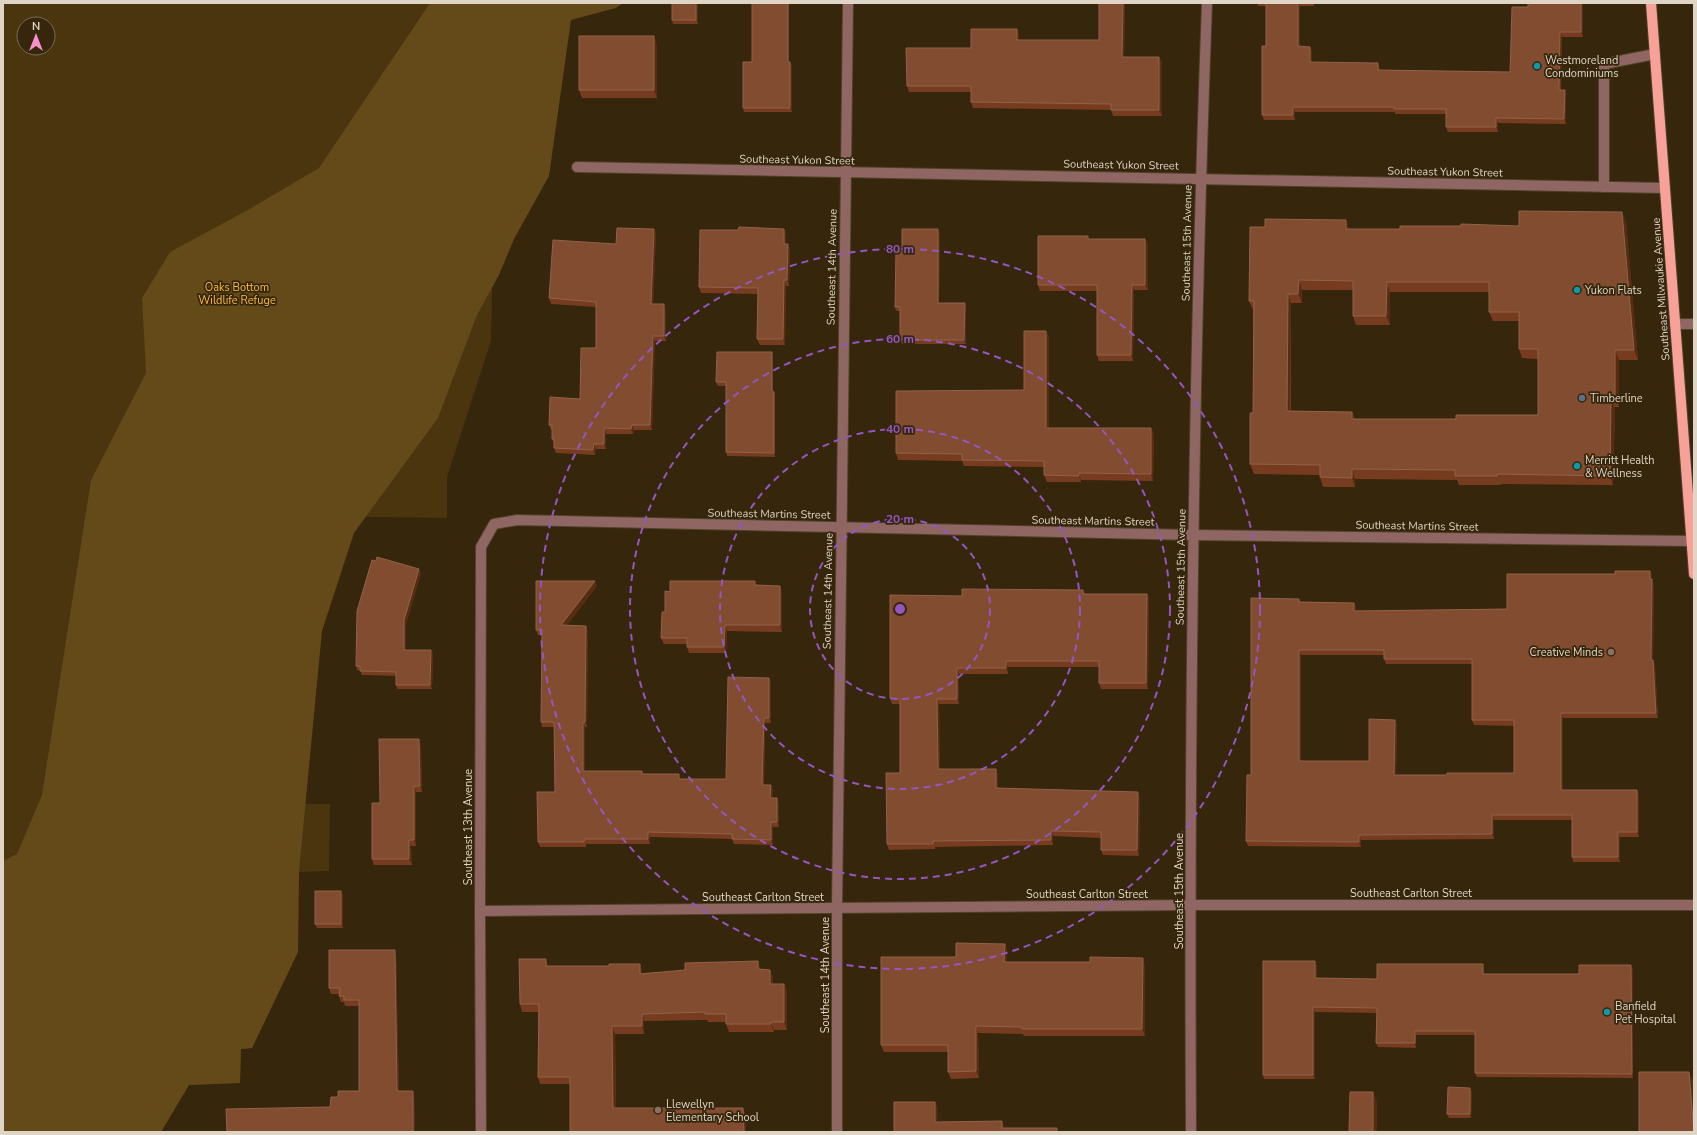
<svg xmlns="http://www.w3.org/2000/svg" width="1697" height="1135" font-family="'Nunito Sans',sans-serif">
  <rect width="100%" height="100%" fill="#35260c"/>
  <path fill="#4a350f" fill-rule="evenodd" d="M3,3H457L494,204L491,341L447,477V518L310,516L304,804H330L329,871L299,872L298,952L252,1048L241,1049L240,1083L189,1085L161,1132H3ZM24,24H48V48H24Z"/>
  <path fill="#644919" d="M430,3H623L616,8L571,20L549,176L514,239L499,275L477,315L438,418L354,533L322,631L299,871L298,952L252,1048L241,1049L240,1083L189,1085L161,1132H3V861L17,854L42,795L91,480L146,373L142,298L170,252L246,211L319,168Z"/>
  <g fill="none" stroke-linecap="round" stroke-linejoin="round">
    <g stroke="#50422a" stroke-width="12">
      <g id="minor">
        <path d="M577,167L1665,188"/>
        <path d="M1604,187V64L1655,54"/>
        <path d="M1675,324H1694"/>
        <path d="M480,911L1190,905H1694"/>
        <path d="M481,1132L480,911L481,547L494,524L517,520L1193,535L1691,541"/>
        <path d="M837,1132V908L848,3"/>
        <path d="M1191,1132C1189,756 1193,379 1207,3"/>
      </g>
    </g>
    <g stroke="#50422a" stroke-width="12">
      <path id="major" d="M1651,3L1694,574"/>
    </g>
    <use href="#minor" stroke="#8f6661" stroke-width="10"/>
    <use href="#major" stroke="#f7a198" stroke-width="10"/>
  </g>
  <g fill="#773c20" fill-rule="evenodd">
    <path d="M698,3V24H673L672,20Z"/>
    <path d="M752,3H789V62L792,66V112H744L743,108L752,62Z"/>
    <path d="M1099,3H1124L1125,6L1124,57H1159L1162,63V116H1113L1111,110L973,108L971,102V92H909L907,86L971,48L1019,35V40H1099Z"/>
    <path d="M1257,3H1314V6H1300V47H1310L1312,52V63H1378L1380,70L1510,72L1528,7V3H1583V37H1562L1561,90H1565L1566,95V124L1498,123V132H1448L1446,127V114H1395V112H1295V120H1264L1262,115L1266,46V6H1258Z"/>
    <path d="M657,44V98H582L579,90Z"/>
    <path d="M1346,220L1349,229H1400L1519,226L1626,222L1638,360H1619V407H1615L1613,485L1501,484V485H1459L1457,480L1355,479V487H1323L1320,477V475L1254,474L1250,464L1253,413V310L1249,301L1265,227ZM1302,290H1353V316L1356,325H1390V292H1489V312L1493,321H1519V349L1522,358L1538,359V415L1456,419H1355L1352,412L1291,411V303H1302Z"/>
    <path d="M784,229L786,235V244L790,250L789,286H786L785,345H760L757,339L758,294L701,293L699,287L738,230Z"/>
    <path d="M940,233L939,303H965L966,307V344H902L900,340V311H896L895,307L902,250Z"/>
    <path d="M656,234L653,304L666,309V341H655L652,430H634L633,434H606V449H596L595,455L556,453L554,448V444L552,439V430H551L549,425L580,399L596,348V307L551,304L549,298L616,244Z"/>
    <path d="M1090,239H1145L1148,245V290H1134L1133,361H1099L1097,355V291H1040L1038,285Z"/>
    <path d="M1046,331L1049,338V428H1151L1154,434L1153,481L1081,480V482H1047L1044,475V467L964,466L962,461L898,460L896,453L1024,390Z"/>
    <path d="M772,352L773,356V392L775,396V457L727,456L726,452V386H718L716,382Z"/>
    <path d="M1650,571L1652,576V581L1654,584L1653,660L1655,665L1658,718H1563V790H1637L1639,795V837H1620V862H1573L1572,857V820H1494V839L1361,840V847L1248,846L1246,841L1251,775L1299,599L1300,602L1354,603L1356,608V611L1507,609L1615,574ZM1301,655H1384V659L1386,664H1472V720L1474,725L1514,726V773L1447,775H1396L1397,725L1395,720L1369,761H1301Z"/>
    <path d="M421,573L406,624V650H431L433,654L432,689H397L396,685V676L362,675L360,670H357L356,666Z"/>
    <path d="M757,585L782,592V632L727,631L726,653H689L687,647V644H664L661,638L665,612L670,592Z"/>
    <path d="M597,586L567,625L586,626L588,631L587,727H585V771H642L643,774L681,779H726L769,678L771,683V723H765L764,785L773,790L772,798L779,803V827H773V845L734,844L732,839L650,837V844H586V847H540L538,842L555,792L554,727H542L541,722L542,635H538L536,630Z"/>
    <path d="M1083,590L1085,594H1147L1149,599L1148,689H1101L1099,683V667H1008V674H959V704H939L940,769H996L998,775V788L1140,798L1139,856L1103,855L1101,850V838L1053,836V845L935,847V849L889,850L887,844L900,773V704H892L890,698L962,596Z"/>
    <path d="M421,745L422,792H416V846H411L412,865H374L372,859L380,803Z"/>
    <path d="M343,895V928H317L315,924Z"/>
    <path d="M1005,944L1007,951V962L1145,965V1036H1024L1023,1034L978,1033L979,1078L951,1079L948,1072V1052H884L881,1045L956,957Z"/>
    <path d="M396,955L399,1091L414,1096L415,1132H227L330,1107L338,1097L359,1091V1006H345L344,1002H341L339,996V994H331L329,988Z"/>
    <path d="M640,964L642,971V973L761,969L770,970L773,977V984H784L787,992V1030H774V1032H729L726,1024V1022H708L707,1020L644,1021V1034H615L616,1108H743L746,1116V1132H570V1084H540L538,1077V1012H522L520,1004L548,966H609Z"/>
    <path d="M1317,965V978L1377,979L1484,968V974H1579L1631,965L1633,969V1078L1477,1077L1475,1073V1035H1416V1048L1378,1047L1376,1043L1377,1013L1315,1012V1079H1264L1263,1075Z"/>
    <path d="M1470,1088L1472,1092L1471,1118H1449L1447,1114Z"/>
  </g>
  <g fill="#582c10">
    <path d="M696,3H698V24L696,20Z"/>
    <path d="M788,3H789V66L788,62Z"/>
    <path d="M1123,3H1124L1125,6L1124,63L1122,57Z"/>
    <path d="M1298,3H1299L1300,6V52L1298,46Z"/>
    <path d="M1581,3H1583V37L1581,32Z"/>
    <path d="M1017,29L1019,35V46L1017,40Z"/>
    <path d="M1560,32L1562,37L1560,95L1559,90Z"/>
    <path d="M654,36L657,44V98L654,90Z"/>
    <path d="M1310,47L1312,52V68L1310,62Z"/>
    <path d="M1159,57L1162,63V116L1159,110Z"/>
    <path d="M790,62L792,66V112L790,108Z"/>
    <path d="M1378,63L1380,68V75L1378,70Z"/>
    <path d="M1565,90L1566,95V124L1564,119Z"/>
    <path d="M1293,107L1295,112V120L1293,115Z"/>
    <path d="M1496,118L1498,123V132L1496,127Z"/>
    <path d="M1622,212L1626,222L1638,360L1634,350Z"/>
    <path d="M1346,220L1349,229H1346Z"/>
    <path d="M654,229L656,234L653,309L651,304Z"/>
    <path d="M784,229L786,235V250L784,244Z"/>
    <path d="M938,229L940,233L939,307L938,303Z"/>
    <path d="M1145,239L1148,245V290L1145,285Z"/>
    <path d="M788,244L790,250L789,286L787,280Z"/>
    <path d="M784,280L786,286L785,345L783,339Z"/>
    <path d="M1299,280L1302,290V303L1298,294Z"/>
    <path d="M1387,282L1390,292V325L1386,316Z"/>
    <path d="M1132,285L1134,290L1133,361L1131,355Z"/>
    <path d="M1288,294L1291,303L1290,421L1287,411Z"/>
    <path d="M965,303L966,307V344L964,340Z"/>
    <path d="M664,304L666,309V341L664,336Z"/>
    <path d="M1046,331L1049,338V435L1046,428Z"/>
    <path d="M653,336L655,341L652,430L650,425Z"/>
    <path d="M1615,350L1619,360V407L1615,398Z"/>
    <path d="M772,352L773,356V394L772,390Z"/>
    <path d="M774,392L775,396V457L774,453Z"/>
    <path d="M1611,398L1615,407L1613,485L1610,476Z"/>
    <path d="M1352,412L1356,422L1352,419Z"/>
    <path d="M632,425L634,430L633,434L631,429Z"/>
    <path d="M604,428L606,434V449L604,444Z"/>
    <path d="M1151,428L1154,434L1153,481L1151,474Z"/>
    <path d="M594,444L596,449L595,455L593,450Z"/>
    <path d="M1352,469L1355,479V487L1352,478Z"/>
    <path d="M1079,473L1081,480V482L1079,476Z"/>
    <path d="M419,569L421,573L406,624V654L404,650V620Z"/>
    <path d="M1650,571L1652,576V581L1654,584L1653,665L1651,660Z"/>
    <path d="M595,581L597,586L563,630L561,625Z"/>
    <path d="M780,586L782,592V632L780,625Z"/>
    <path d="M1147,594L1149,599L1148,689L1146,683Z"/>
    <path d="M1354,603L1356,608V616L1354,611Z"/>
    <path d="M725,625L727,631L726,653L724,647Z"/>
    <path d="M586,626L588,631L587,727L585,722Z"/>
    <path d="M431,650L433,654L432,689L430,685Z"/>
    <path d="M1299,650L1301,655V766L1299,761Z"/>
    <path d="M1653,660L1655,665L1658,718L1656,713Z"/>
    <path d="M1006,661L1008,667V674L1006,668Z"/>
    <path d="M957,668L959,674V704L957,699Z"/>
    <path d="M769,678L771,683V723L769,718Z"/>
    <path d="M937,699L939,704L940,774L938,769Z"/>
    <path d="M1561,713L1563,718V795L1561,790Z"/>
    <path d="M764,718L765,723L763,790L762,785Z"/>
    <path d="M1395,720L1397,725L1396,780L1394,775Z"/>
    <path d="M583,722L585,727V776L583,771Z"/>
    <path d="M419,739L421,745L422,792L420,786Z"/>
    <path d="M996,769L998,775V794L996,788Z"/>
    <path d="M771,785L773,790L772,803L770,798Z"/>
    <path d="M414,786L416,792V846L414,840Z"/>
    <path d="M1637,790L1639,795V837L1637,832Z"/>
    <path d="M1138,792L1140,798L1139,856L1137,850Z"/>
    <path d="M777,798L779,803V827L777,822Z"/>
    <path d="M1492,815L1494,820V839L1492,834Z"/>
    <path d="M771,822L773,827V845L771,840Z"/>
    <path d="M1051,831L1053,836V845L1051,840Z"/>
    <path d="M648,832L650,837V844L648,839Z"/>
    <path d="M1618,832L1620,837V862L1618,857Z"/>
    <path d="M1359,835L1361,840V847L1359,842Z"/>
    <path d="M409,840L411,846L412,865L409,859Z"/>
    <path d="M341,891L343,895V928L341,924Z"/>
    <path d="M1005,944L1007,951V969L1004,962Z"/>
    <path d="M395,950L396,955L399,1096L397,1091Z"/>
    <path d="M1143,958L1145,965V1036L1142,1029Z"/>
    <path d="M546,959L548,966H546Z"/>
    <path d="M758,961L761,969V977L758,969Z"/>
    <path d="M1315,961L1317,965V982L1315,978Z"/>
    <path d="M640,964L642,971V981L640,974Z"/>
    <path d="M1483,964L1484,968V978L1483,974Z"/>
    <path d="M1631,965L1633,969V1078L1632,1074Z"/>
    <path d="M770,970L773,977V992L770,984Z"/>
    <path d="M784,984L787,992V1030L784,1022Z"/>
    <path d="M1313,1007L1315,1012V1079L1313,1075Z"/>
    <path d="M642,1014L644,1021V1034L642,1026Z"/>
    <path d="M771,1022L774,1030V1032L771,1024Z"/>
    <path d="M612,1026L615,1034L616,1116L613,1108Z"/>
    <path d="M976,1026L978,1033L979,1078L976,1071Z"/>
    <path d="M1415,1031L1416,1035V1048L1415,1043Z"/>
    <path d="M1689,1072L1693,1081L1694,1096V1128Z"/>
    <path d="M1470,1088L1472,1092L1471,1118L1470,1114Z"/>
    <path d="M413,1091L414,1096L415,1132H413Z"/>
    <path d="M1373,1092L1377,1102V1132H1373Z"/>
    <path d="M935,1102L938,1108L937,1128L935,1122Z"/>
    <path d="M743,1108L746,1116V1132H744Z"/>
    <path d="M1002,1121L1004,1127V1132L1002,1128Z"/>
  </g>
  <g fill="#824c31" stroke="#916249" fill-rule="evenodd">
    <rect x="672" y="3" width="24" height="17"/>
    <path d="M752,3H788V62H790V108H743V62H752Z"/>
    <path d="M1099,3H1123L1122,57H1159V110H1111V104L971,102V86H907L906,48H971V29H1017V40H1099Z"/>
    <path d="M1266,3H1298V46L1310,47V62L1378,63V70L1510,72L1512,7H1528V3H1581V32H1560L1559,90H1565L1564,119L1496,118V127H1446V109H1394V107H1293V115H1262V46H1266Z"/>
    <rect x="579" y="36" width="75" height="54"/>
    <path d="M1519,211L1622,212L1634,350H1615V398H1611L1610,476L1497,474V476H1455V470L1352,469V478L1320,477V465L1250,464V413H1253L1254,301H1249L1250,227H1265V219L1346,220V229H1400V226H1461V224L1519,226ZM1299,280L1353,281V316H1386L1387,282H1489V312H1519V349H1538V415H1456V419H1352V412L1287,411L1288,294H1298Z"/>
    <path d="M739,227L784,229V244H788L787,280H784L783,339H757L758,288L699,287L700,230H738Z"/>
    <path d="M617,228L654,229L651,304H664V336H653L650,425H632L631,429L604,428V444H594L593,450L554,448V439H552V425H549L550,397L580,399L581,348H596V302L549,298L553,240L616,244Z"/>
    <path d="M902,229H938V303H965L964,340H900V307H895L896,250H902Z"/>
    <path d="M1038,236H1088V239H1145V285H1132L1131,355H1097V285H1038Z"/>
    <path d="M1024,331H1046V428H1151V474L1079,473V476L1044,475V461L962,460V454L896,453V391L1024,390Z"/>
    <path d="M717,352H772V390L774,392V453L726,452V382H716Z"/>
    <path d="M377,557L419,569L404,620V650H431L430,685H396V672L360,671V666H356L357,611L372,560L376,561Z"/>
    <path d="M1615,571H1650V579H1652L1651,660H1653L1656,713H1561V790H1637V832H1618V857H1572V815H1492V834L1359,835V842L1246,841L1247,775H1251V598L1299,599V602L1354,603V611L1507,609V574H1615ZM1299,650H1384V659H1472V720H1514V773H1447V775H1394L1395,720L1369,719V761H1299Z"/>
    <path d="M536,581H595L561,625L586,626L585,722H583V771H642V774H679V779H726L728,677L769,678V718H764L762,785H771L770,798H777V822H771V840L732,839V834L648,832V839H584V842H538L537,792H555L554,722H541L542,630H536Z"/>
    <path d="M670,581H755V585L780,586V625H725L724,647H687V638H661L662,612H665V591L670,592Z"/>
    <path d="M962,589L1083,590V594H1147L1146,683H1099V661H1006V668H957V699H937L938,769H996V788L1138,792L1137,850H1101V832L1051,831V840L933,841V844H887L886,773H900V699L890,698V595L962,596Z"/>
    <path d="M379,739H419L420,786H414V840H409V859H372V803H380Z"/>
    <rect x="315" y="891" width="26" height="33"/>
    <path d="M956,943L1005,944L1004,962H1090V957L1143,958L1142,1029H1022V1027L976,1026V1071L948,1072V1045H881V957H956Z"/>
    <path d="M329,950H395L397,1091H413V1132H227L226,1109L330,1107L331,1097H338V1091H359V1000H344V996H339L340,988H329Z"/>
    <path d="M519,959H546V966H609V964H640V974L685,970V963L758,961V969L770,970V984H784V1022H771V1024H726V1014H705V1012L642,1014V1026H612L613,1108H743L744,1132H570V1077H538L539,1004H520Z"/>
    <path d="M1263,961H1315V978L1377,979V964H1483V974H1579V965H1631L1632,1074L1475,1073V1031H1415V1043H1376L1377,1008L1313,1007V1075H1263Z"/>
    <path d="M1639,1072H1689L1694,1132H1639Z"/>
    <path d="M1448,1087L1470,1088V1114H1447Z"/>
    <path d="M1350,1092H1373V1132H1349Z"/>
    <path d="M894,1102H935V1122L1002,1121V1128H1057V1132H894Z"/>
  </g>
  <g fill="none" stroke="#9456c1" stroke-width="2" stroke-dasharray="7 5">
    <circle cx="900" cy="609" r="90"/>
    <circle cx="900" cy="609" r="180"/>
    <circle cx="900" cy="609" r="270"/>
    <circle cx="900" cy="609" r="360"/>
  </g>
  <g fill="#0f9aa8" stroke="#35260c" stroke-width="1.5">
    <circle cx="1537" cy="66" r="4"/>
    <circle cx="1577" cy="290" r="4"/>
    <circle cx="1577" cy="466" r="4"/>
    <circle cx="1607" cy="1012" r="4"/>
  </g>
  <circle fill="#5c6f8a" stroke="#35260c" stroke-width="1.5" cx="1582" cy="398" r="4"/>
  <g fill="#8d6e63" stroke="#35260c" stroke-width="1.5">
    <circle cx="1611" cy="652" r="4"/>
    <circle cx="658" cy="1110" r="4"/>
  </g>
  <g text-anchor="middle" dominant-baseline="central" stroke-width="3.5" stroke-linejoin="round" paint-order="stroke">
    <g font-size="11" fill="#dfd5c6" stroke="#35260c" text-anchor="start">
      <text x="1545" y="60">Westmoreland<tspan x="1545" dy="13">Condominiums</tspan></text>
      <text x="1585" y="290">Yukon Flats</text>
      <text x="1590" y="398">Timberline</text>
      <text x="1585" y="460">Merritt Health<tspan x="1585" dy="13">&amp; Wellness</tspan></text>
      <text x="1603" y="652" text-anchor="end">Creative Minds</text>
      <text x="1615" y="1006">Banfield<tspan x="1615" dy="13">Pet Hospital</tspan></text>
      <text x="666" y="1104">Llewellyn<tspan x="666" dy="13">Elementary School</tspan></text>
    </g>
    <g font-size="11" fill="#dfd5c6" stroke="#35260c">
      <text transform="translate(797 160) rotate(1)">Southeast Yukon Street</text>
      <text transform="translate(1121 165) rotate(1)">Southeast Yukon Street</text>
      <text transform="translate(1445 172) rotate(1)">Southeast Yukon Street</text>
      <text transform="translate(1187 243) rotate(-89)">Southeast 15th Avenue</text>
      <text transform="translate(832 267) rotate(-89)">Southeast 14th Avenue</text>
      <text transform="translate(1661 289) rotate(-94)">Southeast Milwaukie Avenue</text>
      <text transform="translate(769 514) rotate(1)">Southeast Martins Street</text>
      <text transform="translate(1093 521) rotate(1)">Southeast Martins Street</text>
      <text transform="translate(1417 526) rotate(1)">Southeast Martins Street</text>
      <text transform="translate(1181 567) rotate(-89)">Southeast 15th Avenue</text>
      <text transform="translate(828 591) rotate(-89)">Southeast 14th Avenue</text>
      <text transform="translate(468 827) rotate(-90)">Southeast 13th Avenue</text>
      <text transform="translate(1179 891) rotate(-90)">Southeast 15th Avenue</text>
      <text x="1411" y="893">Southeast Carlton Street</text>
      <text x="1087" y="894">Southeast Carlton Street</text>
      <text x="763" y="897">Southeast Carlton Street</text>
      <text transform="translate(825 975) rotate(-90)">Southeast 14th Avenue</text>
    </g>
    <g font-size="11" fill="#fcb93e" stroke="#35260c">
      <text x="237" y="287">Oaks Bottom<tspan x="237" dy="13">Wildlife Refuge</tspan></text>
    </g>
  </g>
  <circle cx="900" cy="609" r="6" fill="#9456c1" stroke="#35260c" stroke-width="2"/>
  <g font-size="12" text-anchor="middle" font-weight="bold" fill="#9456c1" stroke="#35260c" stroke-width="3.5" stroke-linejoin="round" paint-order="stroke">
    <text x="900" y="253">80 m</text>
    <text x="900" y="343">60 m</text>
    <text x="900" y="433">40 m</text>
    <text x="900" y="523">20 m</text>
  </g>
  <rect width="1697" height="1135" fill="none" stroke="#dfd5c6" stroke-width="8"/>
  <g transform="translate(36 36)"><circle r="19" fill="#35260c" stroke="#796c56"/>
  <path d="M0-3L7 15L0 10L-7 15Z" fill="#f990ca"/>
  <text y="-6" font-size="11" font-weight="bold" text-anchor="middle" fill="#dfd5c6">N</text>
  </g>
</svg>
